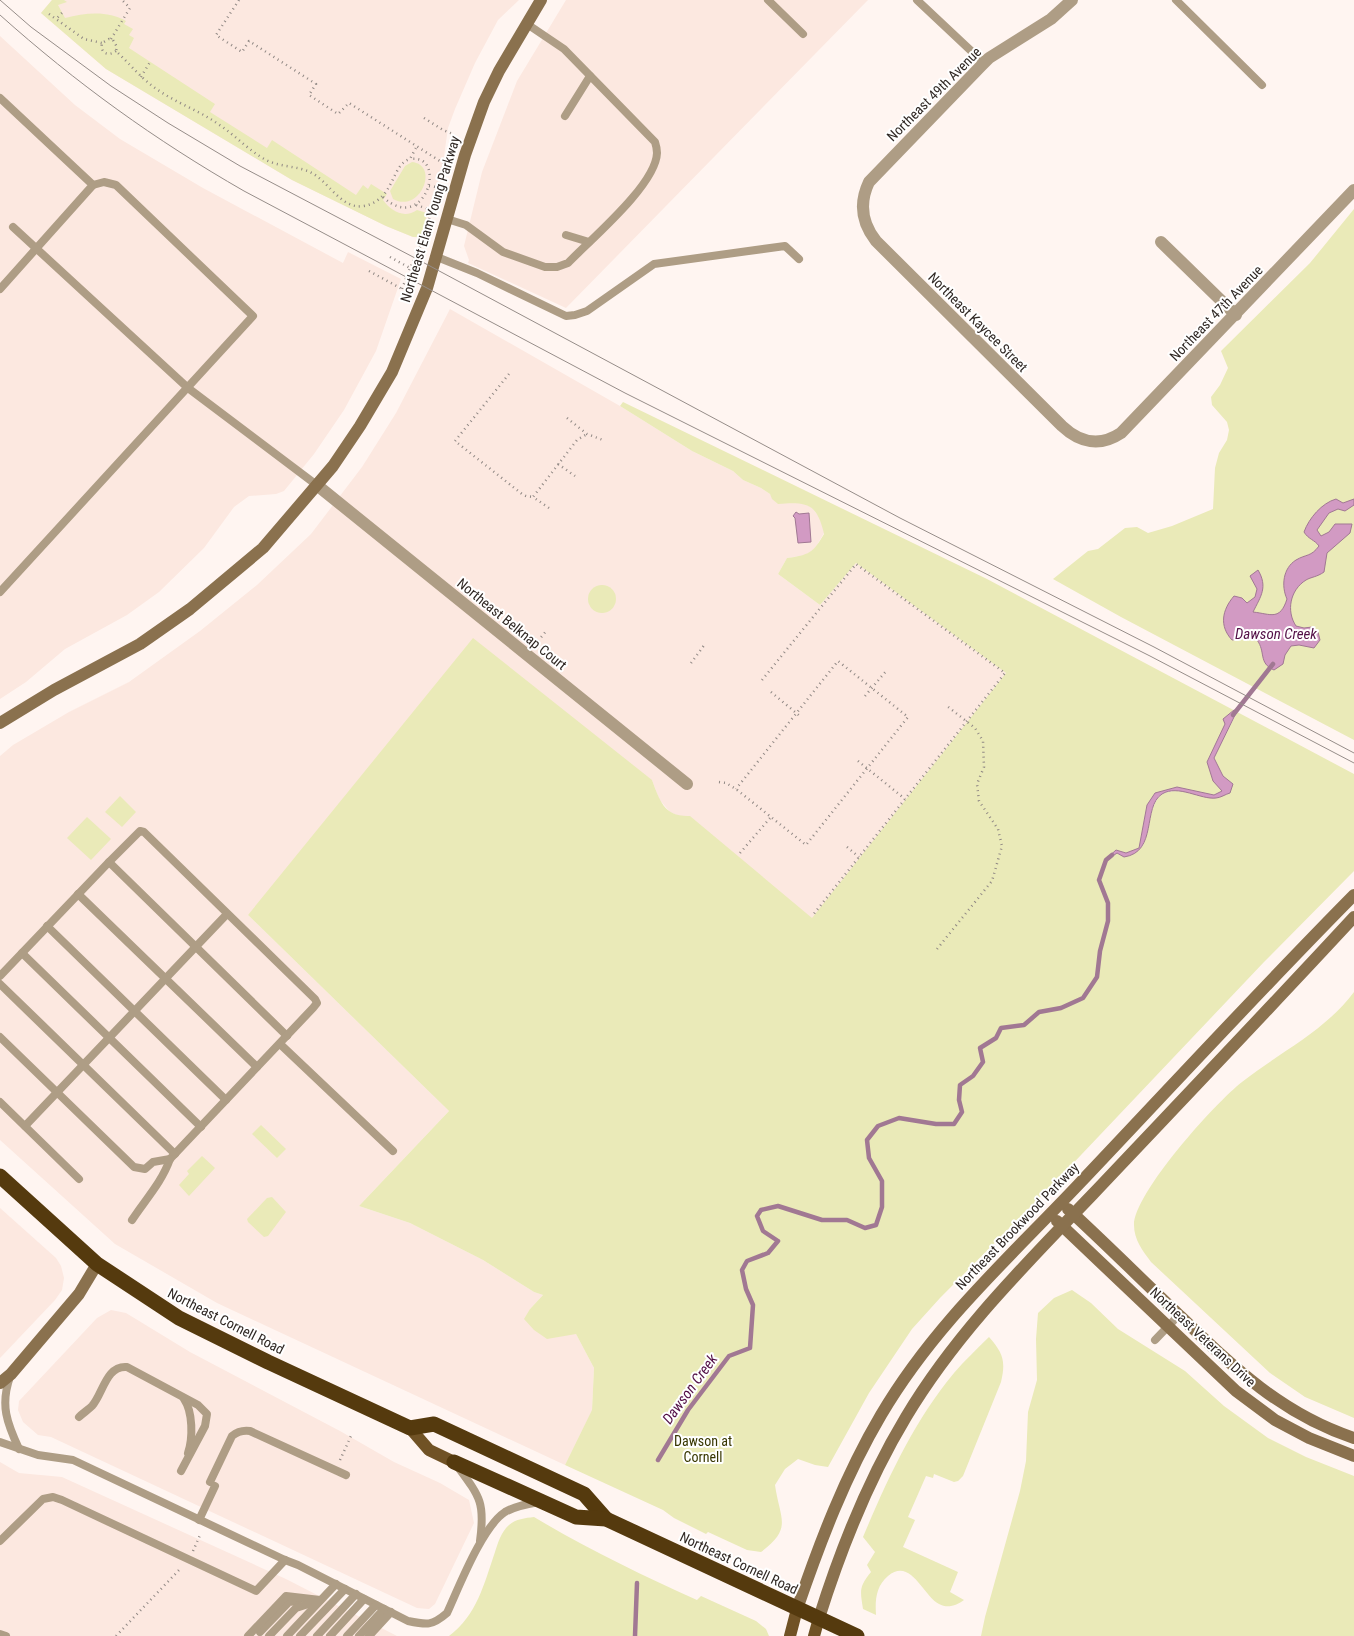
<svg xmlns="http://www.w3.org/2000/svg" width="1354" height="1636" font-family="'Roboto Condensed',sans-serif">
  <rect width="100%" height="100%" fill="#fff5f1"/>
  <g fill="#fce8e0">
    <path d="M52,0H519L498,20L475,63L455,109L448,128L443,163L424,238L413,237L386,226L292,180L106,69L41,13Z"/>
    <path d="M566,0H868L566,308L468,263L469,260L464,246L482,172L517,81Z"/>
    <path d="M0,36L75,105L120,139L203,188L343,263L348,252L401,279L376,351L344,410L314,454L284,491L276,494L249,496L234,507L204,548L159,592L127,615L65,649L26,682L0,699Z"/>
    <path d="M450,309L620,406L692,451L733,471L743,480L761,488L770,494L778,503L793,502L804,503L812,508L821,519L824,533L814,550L807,555L787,558L778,574L820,605L856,563L1006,673L812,919L690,817H681L670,812L659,799L652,780L248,915L449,1111L359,1206L410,1223L483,1260L534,1292L543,1295L530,1309L576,1334L594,1368L592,1411L565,1465L217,1303L115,1244L0,1140V756L13,745L69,712L129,682L200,631L257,585L311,534L362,467L396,413Z"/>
    <path d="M0,1208L56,1258L61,1266L64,1278L62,1290L55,1300L0,1358Z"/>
    <path d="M111,1310L126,1313L190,1352L340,1431L394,1462L440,1483L469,1500L474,1523L435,1604L429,1609L417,1608L51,1437L38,1435L23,1422L18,1410L19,1401L97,1318Z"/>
    <path d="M0,1462L19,1473L62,1477L286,1579L397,1636H0Z"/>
  </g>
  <g fill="#eaeab8" fill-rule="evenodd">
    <path d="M52,0H64L67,2L58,5L65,18C85,13 107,10 126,21L124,24L133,29L129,35L134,38L129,48L215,104L210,112L267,148L272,140L356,195L363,185L368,189L371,184L387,194L383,200C391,211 404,219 417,210L427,213L422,237H413L386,226L292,180L106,69L41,13Z"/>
    <path d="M412,162C440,165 420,214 393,199L390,191L405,166Z"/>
    <path d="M1354,209V740L1121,617L1053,579L1088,551L1098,549L1125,528L1137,527L1148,533L1172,526L1213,509L1215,468L1219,453L1227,440L1229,430L1227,422L1212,405L1211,397L1220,385L1228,368L1221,351L1310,263Z"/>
    <path d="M623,402L987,579L1354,774V871L1264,962L1063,1174L940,1298L912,1329L869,1393L828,1467L815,1465L798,1459L785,1469L775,1485C780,1520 793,1528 761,1552L747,1550L708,1532L706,1534L674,1518L663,1510L565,1465L592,1410L594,1368L576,1334L547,1339L534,1330L524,1319L530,1309L543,1295L534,1292L483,1260L410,1223L359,1206L449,1111L248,915L473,638L652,780C660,801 664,817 690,816L812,918L1006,673L856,563L820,605L778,574L787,558C809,555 813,553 824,534C817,503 807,502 778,504L772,499L770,494L761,488L743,480L733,471L692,451L620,406ZM1236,714L1214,758L1223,776L1233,784L1215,798C1201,795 1174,786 1161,795C1152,801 1146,834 1143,846L1124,857L1117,853L1106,858L1116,850L1126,853L1139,848L1147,805L1155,793L1177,787L1214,795L1222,791L1207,762L1225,724Z"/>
    <circle cx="602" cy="599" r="14"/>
    <path d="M120,796L136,812L122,827L105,812Z"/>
    <path d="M87,817L111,839L91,860L67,838Z"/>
    <path d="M1354,992V1418L1305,1397L1270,1373L1151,1262C1143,1251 1134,1240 1134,1225C1134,1193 1216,1102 1242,1082C1280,1052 1325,1031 1354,992Z"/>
    <path d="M261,1125L286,1149L277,1158L252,1134Z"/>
    <path d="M202,1156L215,1168L189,1196L179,1185L189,1174L187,1171Z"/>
    <path d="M272,1197L286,1212L268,1236L264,1237L248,1222L247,1219L267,1198Z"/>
    <path d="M1072,1290L1091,1303L1118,1329L1185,1371L1224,1406L1268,1438L1306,1457L1354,1476V1636H981L985,1617L1020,1491L1026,1461L1028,1412L1037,1380L1036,1339L1038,1313L1054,1298Z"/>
    <path d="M989,1337C1003,1353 1006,1361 1001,1382L963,1476L958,1481L954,1482L934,1474L933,1478L926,1476L908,1517L915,1520L903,1547L958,1572L950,1592L964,1600C957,1605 948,1609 939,1604C923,1596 911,1557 888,1576C876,1586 875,1600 876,1615L863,1609C860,1590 859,1587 871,1572L867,1565L875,1552L863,1537C887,1480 914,1421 954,1373C965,1360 977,1349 989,1337Z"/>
    <path d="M534,1517C586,1548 641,1575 697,1600L701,1596L756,1621L766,1629L769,1636H449C477,1615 484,1584 495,1552C498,1543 501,1532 509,1525C516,1519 525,1518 534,1517Z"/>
  </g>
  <g fill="#d29ac3" stroke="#a17893">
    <path d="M1336,499L1343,503L1354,499V505L1345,511L1338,509L1329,513L1317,530L1321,536L1329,532L1335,524H1352L1350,533L1327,553L1324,572C1317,577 1311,577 1306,580C1290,590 1286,611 1296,626L1304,628L1312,627L1318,632L1320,640L1314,648L1299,645L1291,646L1285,655L1283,664L1274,670C1258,663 1266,652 1257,640L1250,638L1232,640C1219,626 1222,610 1234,596L1242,598L1247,603L1255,597L1257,589L1250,576L1258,570C1268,587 1261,596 1253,612C1271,614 1280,621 1287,599C1281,586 1283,568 1296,560C1306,554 1311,557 1319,546C1315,540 1308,539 1304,532C1309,518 1322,503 1336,499Z"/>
    <path d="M796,512L799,514L809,513L811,542L798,543L795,518L793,516Z"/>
    <path d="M1234,710L1237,711L1214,758L1223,776L1233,784L1230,793C1226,794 1220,798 1216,798C1201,800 1178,784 1162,794C1142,807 1158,852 1124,857L1117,853L1110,858L1106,859L1116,850L1126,853L1139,848L1147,805L1155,793L1177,787L1214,795L1222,791L1213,781L1207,762L1225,724L1223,719Z"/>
  </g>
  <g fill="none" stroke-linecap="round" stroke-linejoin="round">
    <g stroke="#a17893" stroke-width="4.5">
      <path d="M1233,715L1273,664"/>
      <path d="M658,1460L688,1410L729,1356L750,1348L753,1305L746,1289L742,1270L747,1261L768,1253L778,1241L763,1231L757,1216L761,1210L778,1206L822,1220H847L865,1228L876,1225L882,1207V1181L869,1158L867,1140L878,1126L899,1118L936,1124H954L962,1112L959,1100L960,1085L973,1076L983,1062L980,1048L996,1038L1001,1028L1024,1025L1039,1012L1061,1008L1083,998L1097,977L1100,951L1108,921V903L1099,880L1106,860L1112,855"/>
      <path d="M635,1636L637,1583"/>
    </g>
    <g stroke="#908884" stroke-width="2.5" stroke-dasharray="1 4" stroke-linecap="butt">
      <path d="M239,0L216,35L242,52L249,41L316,84L309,95L338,114L349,103L443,163"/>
      <path d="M62,13L56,19L84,39L102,43"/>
      <path d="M49,14L56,19"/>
      <path d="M111,39L130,8L122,0"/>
      <path d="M116,51C108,57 100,53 102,43L109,39L113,40L117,47L116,51C131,65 143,81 161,92C179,104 200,111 218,124C235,135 248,150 266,160C280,167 297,166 310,172C329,181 341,210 364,206C395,200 391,164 410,159L417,146"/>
      <path d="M141,77L150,62"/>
      <path d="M424,118L443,130L453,134"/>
      <path d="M429,186L436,187"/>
      <path d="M383,197C425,236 449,153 410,159"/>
      <path d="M390,257L410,268"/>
      <path d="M369,271L402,289"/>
      <path d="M411,293L402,289L410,268L422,243L432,210L416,205"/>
      <path d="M509,374L455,441L522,494L526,496L533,497"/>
      <path d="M567,418L587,434L603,440"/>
      <path d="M558,464L575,476"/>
      <path d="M549,508L533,497L577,440L587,434"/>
      <path d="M538,641L547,630"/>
      <path d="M691,663L705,644"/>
      <path d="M762,680L856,564L1005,673L813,915"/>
      <path d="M771,692L801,717"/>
      <path d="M865,696L887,670"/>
      <path d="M858,761L905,799"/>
      <path d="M719,782L726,783L736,789L806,845L908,717L838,661L736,789"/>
      <path d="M847,847L859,857"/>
      <path d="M740,853L771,817"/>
      <path d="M937,949L992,881L1002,846L998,829L979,801L977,784L984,767L983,741L975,728L947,706"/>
      <path d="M340,1460L351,1436"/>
      <path d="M193,1551L201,1533"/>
      <path d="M116,1636L181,1568"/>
    </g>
    <g stroke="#ae9d85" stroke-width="8">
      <path d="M768,0L803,34"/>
      <path d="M917,0L984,63"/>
      <path d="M1176,0L1262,85"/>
      <path d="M0,98L93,185L0,289"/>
      <path d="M565,116L590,76"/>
      <path d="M447,219L466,225L503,252L545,267H557L568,263C590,240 656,185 657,153C657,150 656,145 655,142L564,49L527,24"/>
      <path d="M13,227L188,388L318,486"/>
      <path d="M566,235L589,242"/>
      <path d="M437,257L477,273L566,316L575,315L587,311L654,264L785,246L799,259"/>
      <path d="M0,592L253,316L116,185L104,182L93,185"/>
      <path d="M109,862L287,1036"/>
      <path d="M78,894L257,1067"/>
      <path d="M47,926L226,1100"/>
      <path d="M22,953L201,1127"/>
      <path d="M0,976L109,862L140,831L144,832L315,999L317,1003L313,1008L170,1159C162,1182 145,1200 132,1220"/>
      <path d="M0,984L175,1154"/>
      <path d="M0,1037L134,1167L145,1169L153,1162L170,1159"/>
      <path d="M280,1044L393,1151"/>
      <path d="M0,1102L79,1179"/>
      <path d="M25,1126L227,914"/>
      <path d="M1155,1340L1179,1315"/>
      <path d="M10,1377C0,1405 7,1423 19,1449"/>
      <path d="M184,1399C193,1412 193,1438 188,1453"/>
      <path d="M79,1417C83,1413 88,1410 92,1406C103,1394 106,1365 127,1367L198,1405L207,1414L205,1426L181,1471"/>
      <path d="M0,1442L38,1455L73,1460L285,1560L298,1565L408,1621C427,1625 432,1626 447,1613C459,1587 482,1527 505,1512C515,1506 527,1504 539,1502"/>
      <path d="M458,1467C481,1498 485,1504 480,1541"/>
      <path d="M210,1482L232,1436C238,1431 243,1430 250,1431L346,1475"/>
      <path d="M199,1520L215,1486"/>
      <path d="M0,1541L43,1499L53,1497L62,1500L256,1591L285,1560"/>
      <path d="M260,1632L289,1602L298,1601"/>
      <path d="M0,1634L6,1636"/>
      <path d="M248,1636L286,1596L320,1600"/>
      <path d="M269,1636L296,1608L318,1601"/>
      <path d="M287,1636L336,1584"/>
      <path d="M300,1636L345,1589"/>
      <path d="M317,1636L356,1594"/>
      <path d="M330,1636L364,1599"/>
      <path d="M347,1636L376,1605"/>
      <path d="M359,1636L384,1609"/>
      <path d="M369,1636L391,1612"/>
    </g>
    <g stroke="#ae9d85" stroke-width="12">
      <path d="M1072,0L1051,19L989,58L981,66L869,182C859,203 861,222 876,241L1062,426C1080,443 1100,447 1121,433L1354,190"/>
      <path d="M1161,242L1236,315"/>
      <path d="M318,486L687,784"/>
    </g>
    <g stroke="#8a714e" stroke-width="12">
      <path d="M0,723L54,690L140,644L190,609L263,548L333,466L360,426L392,372L427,288L465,155L484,102L499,71L541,0"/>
      <path d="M1068,1209C1105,1243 1141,1279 1178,1314C1232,1366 1281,1414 1354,1438"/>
      <path d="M1057,1221L1236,1391L1275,1420L1309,1438L1354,1456"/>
      <path d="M0,1383L11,1374L79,1294L97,1264"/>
      <path d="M797,1609C820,1542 845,1476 881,1415C934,1325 1007,1260 1078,1185C1170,1088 1260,990 1354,895"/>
      <path d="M819,1618C841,1548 868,1480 906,1417C956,1333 1026,1264 1093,1194C1180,1102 1268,1010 1354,917"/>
    </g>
    <g stroke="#705225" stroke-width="12">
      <path d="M410,1428L429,1450L454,1462"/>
      <path d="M790,1636L797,1609"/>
      <path d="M814,1636L819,1618"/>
    </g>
    <g stroke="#553a0e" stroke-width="15">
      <path d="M0,1176L97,1264L179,1318L268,1362L410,1428L434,1424L584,1494L606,1519"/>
      <path d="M454,1462L576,1517L606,1519L857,1636"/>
    </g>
    <g stroke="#968d89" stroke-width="1">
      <path d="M0,0L31,27L111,86L168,123L240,166L415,258L900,518L1154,647L1354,753"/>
      <path d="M0,15C76,83 155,140 244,191L625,393L1150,656L1354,763"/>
    </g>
  </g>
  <g text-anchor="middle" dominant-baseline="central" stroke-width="4" stroke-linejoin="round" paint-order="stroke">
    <g font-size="14" fill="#2f2723" stroke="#fff">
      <text transform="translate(934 94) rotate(-45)">Northeast 49th Avenue</text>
      <text transform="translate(430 219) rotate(-73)">Northeast Elam Young Parkway</text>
      <text transform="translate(1216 313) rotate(-46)">Northeast 47th Avenue</text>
      <text transform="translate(978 322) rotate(45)">Northeast Kaycee Street</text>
      <text transform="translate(512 624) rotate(39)">Northeast Belknap Court</text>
      <text transform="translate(1017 1226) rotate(-46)">Northeast Brookwood Parkway</text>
      <text transform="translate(226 1321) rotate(27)">Northeast Cornell Road</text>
      <text transform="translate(1203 1337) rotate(43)">Northeast Veterans Drive</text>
      <text transform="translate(739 1563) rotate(25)">Northeast Cornell Road</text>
    </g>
    <g font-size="14" fill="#383701" stroke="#fff">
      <text x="703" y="1441">Dawson at<tspan x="703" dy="16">Cornell</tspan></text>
    </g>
    <g font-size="15" font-style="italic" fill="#520f46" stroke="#fff">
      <text x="1276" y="634">Dawson Creek</text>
      <text transform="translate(690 1389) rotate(-54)">Dawson Creek</text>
    </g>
  </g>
</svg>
